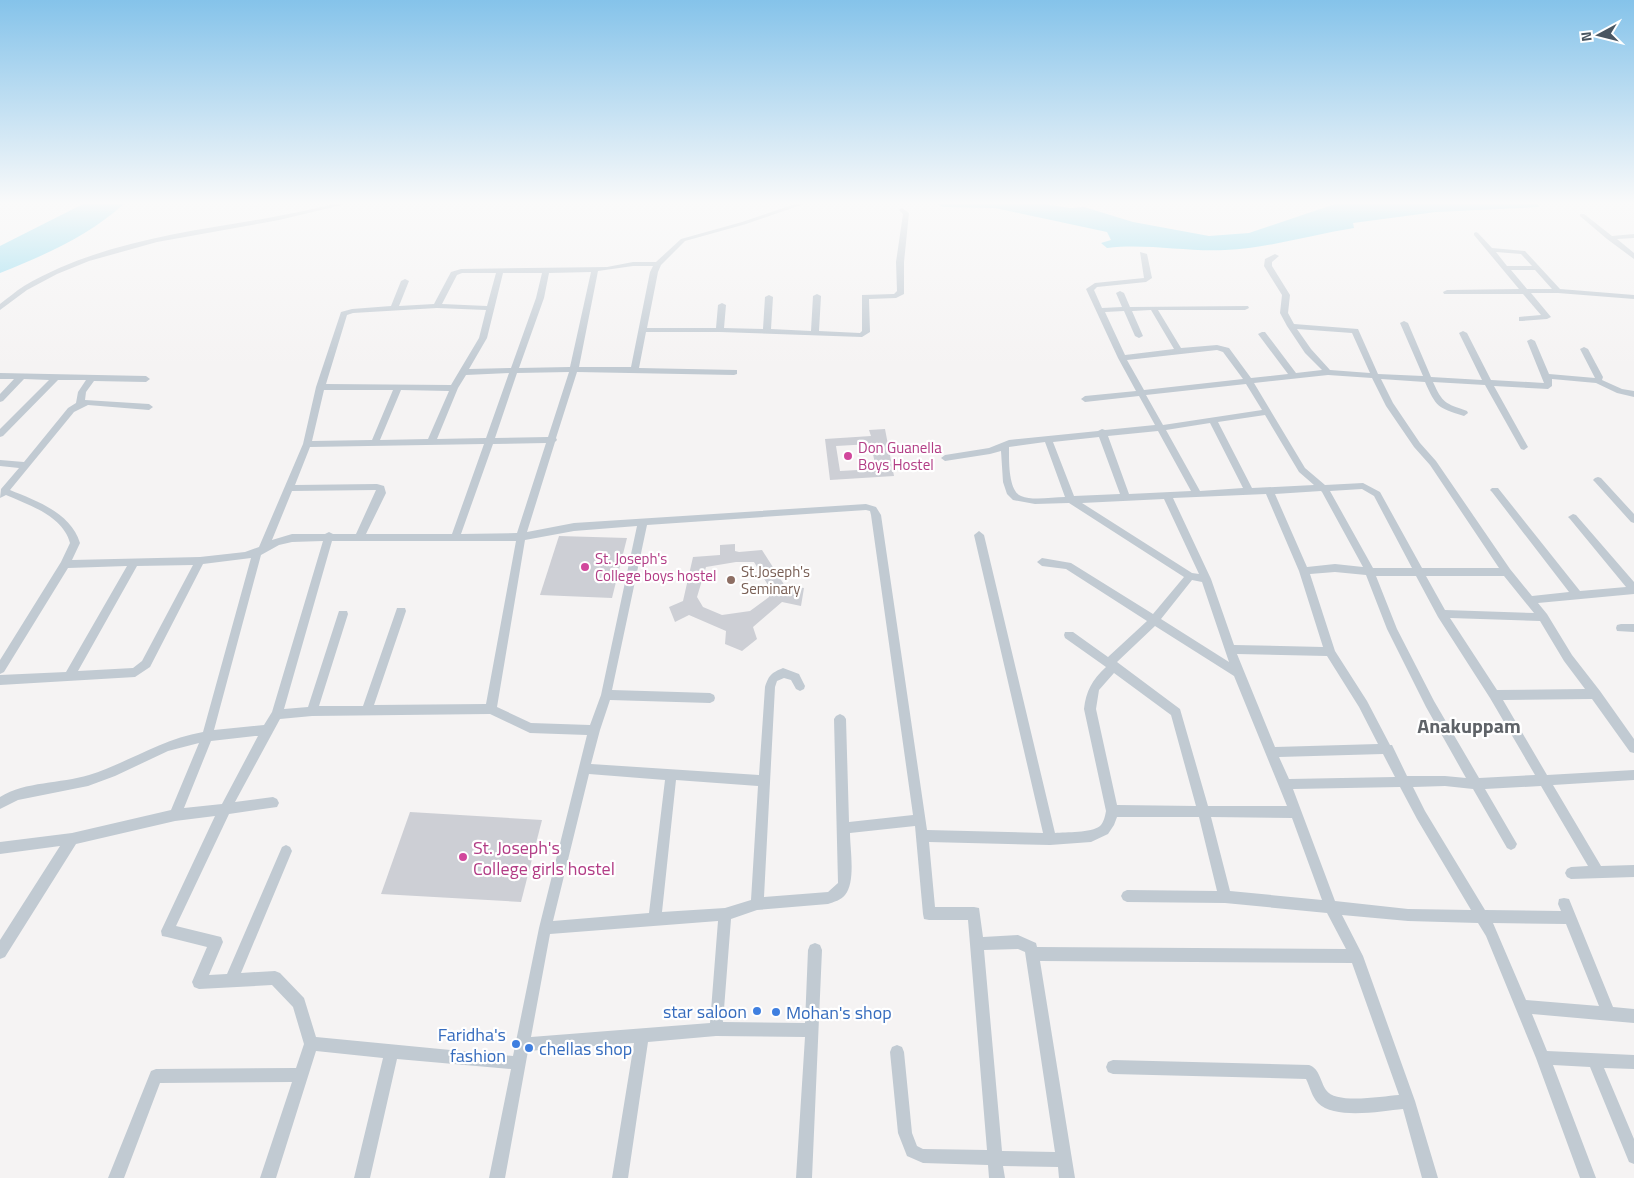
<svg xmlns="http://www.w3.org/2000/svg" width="1634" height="1178" font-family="'Titillium Web',sans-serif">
  <rect width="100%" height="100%" fill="#f5f3f3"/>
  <g fill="#90daee">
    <path d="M83,204H124C88,236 45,255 0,273V246Z"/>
    <path d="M937,204H1045L1070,208L1084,207L1133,222L1209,236L1249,233L1335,204H1538L1539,207L1436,212L1353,223L1354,228C1310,235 1269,248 1225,250C1186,252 1146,243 1107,248L1101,243L1111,240L1107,232L995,208L943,207Z"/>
  </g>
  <g fill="#cdcfd5" fill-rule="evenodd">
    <path d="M885,429L894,476L830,480L825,439L871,436L869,430ZM871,444L876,469L840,471L836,446Z"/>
    <path d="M559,536L627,538L612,598L540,595Z"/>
    <path d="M735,544V551L739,552L762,550L785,586L804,588L801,606L782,602L753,627L757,639L742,651L725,644L726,631L689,615L675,622L669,607L683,601L693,557L720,555V545ZM736,562H754L771,590L769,597L750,611L722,615L703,607L697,597L706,567Z"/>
    <path d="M410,812L542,820L521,902L381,894Z"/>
  </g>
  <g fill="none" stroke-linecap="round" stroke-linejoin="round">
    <g fill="#c1cad2" fill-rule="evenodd">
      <path d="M335,204H346L279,220L157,242L89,261L57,274L27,290L0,310V304C8,298 16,291 24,286C97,243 185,232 268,218C290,214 312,209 335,204Z"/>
      <path d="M795,204H804L746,224L685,241L661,265L658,272L647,328H716L718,305L722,303L726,305L724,328L763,329L765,297L769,295L773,297L771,329L811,331L813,296L817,294L821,296L819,331L860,333L862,331V295L894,294L897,291L896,262L903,214L899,210L902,208L909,213L904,262V294L896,298L869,299L870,332L862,337L720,332H646L639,368L737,370V374L734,375L577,372L556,438L557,440L555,442L527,532L574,523L866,504L876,507L881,515L927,830L1043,833L974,535L979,531L984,535L1055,833C1066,832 1091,833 1100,826C1104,822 1105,816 1106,811L1084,709C1086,691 1092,680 1106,667L1065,638L1064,635L1065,632H1073L1108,657L1147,621L1066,569L1042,566L1037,562L1042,558L1071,563L1153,614L1184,577L1069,503L1035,504L1013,500L1007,494L1003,482L1001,451L990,454L945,461L941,458L945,455L989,448L1009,440L1098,431L1102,429L1105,430L1155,425L1139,396L1085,402L1081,399L1085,396L1136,391L1118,358L1086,289L1095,283L1144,278L1140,252L1147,254L1152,278L1146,282L1097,287L1094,290L1102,308L1122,307L1116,293L1120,291L1124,293L1130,307L1248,306L1249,308L1245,310H1158L1181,348L1217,345L1229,348L1251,378L1288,374L1258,334L1262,332H1265L1296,373L1322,370L1305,353L1287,326L1280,313L1282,295L1264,266L1265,259L1275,254L1279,256L1272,262V266L1290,295L1288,313L1294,324L1358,329L1378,374L1423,376L1400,323L1404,321L1408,323L1431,377L1482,380L1459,333L1463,331L1467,333L1491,380L1544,383L1527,341L1531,339L1535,341L1549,374L1595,378L1580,349L1584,347L1588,349L1603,377L1602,380L1622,389L1634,391V397L1617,393L1596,383L1552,379V386L1548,389L1494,386L1528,447L1524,450L1521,449L1485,385L1433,382C1443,404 1445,403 1467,411L1468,413L1464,416C1438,408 1436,407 1425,382L1381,379L1393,403L1420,443L1436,461L1510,569L1532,596L1569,592L1492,492L1490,490L1492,488H1498L1580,591L1626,587L1570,519L1568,517L1573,514L1576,515L1634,582V594L1538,603L1547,614L1572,655L1600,691L1634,739V753L1630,752L1592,699L1503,700L1547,775L1634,770V780L1553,785L1601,866L1634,865V877L1571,879L1567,877L1565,873L1567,869L1571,867L1588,866L1541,786L1485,789L1517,844L1515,848L1511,850L1507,848L1473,789L1445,786L1413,787L1425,811L1485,910L1561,911L1558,904L1559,899L1564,898L1569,899L1613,1007L1634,1009V1023L1532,1014L1547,1051L1634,1055V1069L1604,1068L1634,1139V1164L1629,1162L1590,1067L1553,1065L1596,1178H1580L1536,1058L1486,936L1478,923L1408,921L1342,915L1363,956L1415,1101L1438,1178H1422L1403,1109C1382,1111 1335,1120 1318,1103C1312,1097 1310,1087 1306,1079L1113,1074L1108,1072L1106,1067L1108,1062L1113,1060L1309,1065C1320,1069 1320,1081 1326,1090C1336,1105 1382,1096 1399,1095L1352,963L1040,961L1075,1178H1059L1058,1167L1003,1166L1005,1178H989L988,1165L923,1163L907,1156L898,1133L890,1052L892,1047L897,1045L902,1047L904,1052L912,1133L917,1146L923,1149L987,1150L968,920H929L924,919L923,914L915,826L850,833C850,849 856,882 845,895C841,900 834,902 828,904L757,910L731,919L723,1022L805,1023L808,950L810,945L815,943L820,945L822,950L812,1178H796L805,1037L716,1036L648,1042L628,1178H612L634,1043L528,1051L505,1178H489L511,1069L397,1059L370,1178H354L383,1058L316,1051L276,1178H260L292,1082L160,1083L124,1178H108L151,1071L156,1069L296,1068L304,1044L293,1007L272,985L199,989L194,987L192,982L207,947L167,937L162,936L161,931L215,816L175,821L76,844L5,957L0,959V940L60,846L0,854V842L72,833L171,810L199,743L168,751L115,776L88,786L18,800L0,809V797C26,781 60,784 89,775C128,763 161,739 203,732L251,558L203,564L150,667L135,677L0,685V675L66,672L127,566L68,568L4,672L0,674V660L61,562L70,543C63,516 29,505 6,495L0,498L1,489L19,468L0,466V460L24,462L68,408L76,403L78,392L86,380H58L3,436L0,437V429L49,380L24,379L3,401L0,402V394L14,379H0V373L146,376L150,379L146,382L94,381L86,392L85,400L149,404L153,407L149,410L88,405L74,412L10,490C37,501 71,513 80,543L72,560L200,557L245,552L259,547L303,444L316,387L341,312L352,309L391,306L401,281L405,279L409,281L399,306L434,304L451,272L461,269L607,267L633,262H656L681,239L742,222ZM633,266H653L650,272L631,367H579L598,271ZM591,272L570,367L519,368L544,298L549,273ZM462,273H496L487,306L442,304L457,275ZM503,273H542L536,298L511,368L469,369L487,338ZM437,308L486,310L479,338L451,385L326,384L347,315L353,313ZM1151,310L1174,349L1125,355L1105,312L1124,311L1135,336L1139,338L1143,336L1132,311ZM1297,329L1352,333L1370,373L1330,370L1311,349ZM1217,350L1223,352L1243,379L1144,390L1127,360ZM569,372L548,437L495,438L517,373ZM509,373L486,438L437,439L458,388L466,375ZM1328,375L1372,378L1386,406L1414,447L1430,465L1499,568H1422L1380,492L1363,483L1325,485L1305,468L1254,383ZM1246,384L1262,410L1163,425L1146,395ZM324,390H393L372,440L312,441ZM401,390L449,391L428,439L380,440ZM1265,415L1299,472L1314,485L1252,488L1218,422ZM1210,423L1243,488L1200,491L1166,430ZM1158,431L1191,491L1129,494L1108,436ZM1099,437L1120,494L1074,496L1053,442ZM1045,442L1065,497C1052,497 1033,501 1021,496C1008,491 1009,459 1009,447ZM546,443L517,533L461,534L493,444ZM484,444L452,534H366L386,493L384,486L377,484L295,485L310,447ZM1362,489L1374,496L1412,568H1373L1330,491ZM376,490L356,534H333L329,532L325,534H292L272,540L292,491ZM1321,491L1322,492L1363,567L1335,564L1307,567L1275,494ZM1266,494L1299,571L1323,647L1234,645L1211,579L1173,498ZM1164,499L1199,574L1192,573L1082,503ZM866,510L870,511L871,515L913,815L849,822L846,719L844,716L840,714L836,716L834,719L838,883L828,892L764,897L775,687L777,681L784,678L791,680L796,689L800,691L804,689L805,686L799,674L783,668C771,673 769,675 765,687L759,775L591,764L600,730L610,700L710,703L714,701L715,698L714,695L710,693L612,690L647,525ZM637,526L601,695L590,725L531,723L497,707L525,540L574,531ZM323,541L272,712L264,725L214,730L261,555L279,545L292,542ZM332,541H516L486,704L374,705L406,611L405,608H397L396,611L363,706H319L348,614L347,611H339L338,614L308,707L284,709ZM193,565L142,661L133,668L78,671L137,566ZM1335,572L1366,575L1387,629L1426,707L1466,778L1445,776H1407L1392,745H1390L1367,701L1335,651L1310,574ZM1376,576H1416L1438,617L1490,698L1535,775L1479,778L1434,701L1397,629ZM1426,576H1504L1534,613L1445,610ZM1192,580L1202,582L1229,662L1161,619ZM1450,618L1540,621L1564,661L1585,689L1497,690ZM1155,626L1234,676L1287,806H1208L1180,709L1117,662ZM1237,654L1327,656L1359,707L1378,744L1275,747ZM1114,673L1171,715L1196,806L1117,805L1096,709L1099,690ZM490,714L530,733L587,735L539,928L513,1056L316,1037L304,998L280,973L275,971L241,973L292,851L290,847L286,845L282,847L227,974L209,975L223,942L221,937L176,926L229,814L277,807L279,803L277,799L273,797L235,802L280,719L312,716ZM255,736H258L222,804L184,808L211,741ZM1383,754L1395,777L1289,779L1279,757ZM589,774L665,780L649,913L553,921ZM676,780L758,786L751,900L725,908L662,912ZM1400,787L1417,819L1471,910L1408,909L1335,901L1293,789ZM1117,817H1199L1217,891L1127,890L1123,892L1121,896L1123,900L1127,902L1225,903L1327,913L1346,949L1037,947L1036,943L1018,935L983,937L979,908L974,907H935L929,842L1050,845L1091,842L1108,834L1114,825ZM1211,817L1292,818L1322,900L1230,891ZM718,921L710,1023L531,1037L550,934ZM1493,923L1566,924L1599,1006L1526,1000ZM1018,949L1025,952L1055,1152L1002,1151L984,950Z"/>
      <path d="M1580,214H1584L1612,236L1634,234V238L1617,239L1634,253V259L1607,239L1580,216Z"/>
      <path d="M1476,232L1478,233L1492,248L1525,251L1560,289L1634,295V299L1558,293H1531L1551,317L1547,319L1522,321H1519V317L1541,315L1523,294H1444L1443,292L1447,290L1519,289L1474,235V233ZM1496,252L1521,254L1532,266H1507ZM1511,270H1535L1552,289H1527Z"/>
      <path d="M1598,477L1601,478L1634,514V523L1631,522L1595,482L1593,480L1595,478Z"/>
      <path d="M1621,624H1634V632L1617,631L1616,628L1617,625Z"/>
    </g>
  </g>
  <linearGradient id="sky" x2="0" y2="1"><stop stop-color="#85c3ea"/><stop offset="0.55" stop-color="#fafafa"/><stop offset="1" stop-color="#fafafa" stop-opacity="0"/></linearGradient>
  <rect width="1634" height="369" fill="url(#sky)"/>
  <g fill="#d1479c" stroke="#fff" stroke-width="2">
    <circle cx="848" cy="456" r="5"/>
    <circle cx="585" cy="567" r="5"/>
    <circle cx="463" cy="857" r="5"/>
  </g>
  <circle fill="#8d6e63" stroke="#fff" stroke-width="2" cx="731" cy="580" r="5"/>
  <g fill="#3f7fe0" stroke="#fff" stroke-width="2">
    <circle cx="757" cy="1011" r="5"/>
    <circle cx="776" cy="1012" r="5"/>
    <circle cx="516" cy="1044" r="5"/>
    <circle cx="529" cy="1048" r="5"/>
  </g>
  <g text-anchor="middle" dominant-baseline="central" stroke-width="4.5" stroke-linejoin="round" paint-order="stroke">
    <g font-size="15" fill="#b23c85" stroke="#fff" text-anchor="start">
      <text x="858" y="447">Don Guanella<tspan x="858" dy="17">Boys Hostel</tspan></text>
      <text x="595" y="558">St. Joseph's<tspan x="595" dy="17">College boys hostel</tspan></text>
    </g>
    <g font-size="15" fill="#785e54" stroke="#fff" text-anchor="start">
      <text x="741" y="571">St.Joseph's<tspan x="741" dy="17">Seminary</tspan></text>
    </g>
    <g font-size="18" fill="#b23c85" stroke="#fff" text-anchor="start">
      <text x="473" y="847">St. Joseph's<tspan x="473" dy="21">College girls hostel</tspan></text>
    </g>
    <g font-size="18" fill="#366cbe" stroke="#fff" text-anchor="end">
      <text x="747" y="1011">star saloon</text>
      <text x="786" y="1012" text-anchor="start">Mohan's shop</text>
      <text x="506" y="1034">Faridha's<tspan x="506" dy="21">fashion</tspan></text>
      <text x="539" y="1048" text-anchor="start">chellas shop</text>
    </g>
    <g font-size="20" font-weight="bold" fill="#5f6368" stroke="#fff">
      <text x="1469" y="725">Anakuppam</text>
    </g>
  </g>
  <g transform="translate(1599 35) rotate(263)" stroke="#ffffff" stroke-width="4" paint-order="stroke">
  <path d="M0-4L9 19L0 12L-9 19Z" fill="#4a5661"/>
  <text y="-8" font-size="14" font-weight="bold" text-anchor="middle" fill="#4a5661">N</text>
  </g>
</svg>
